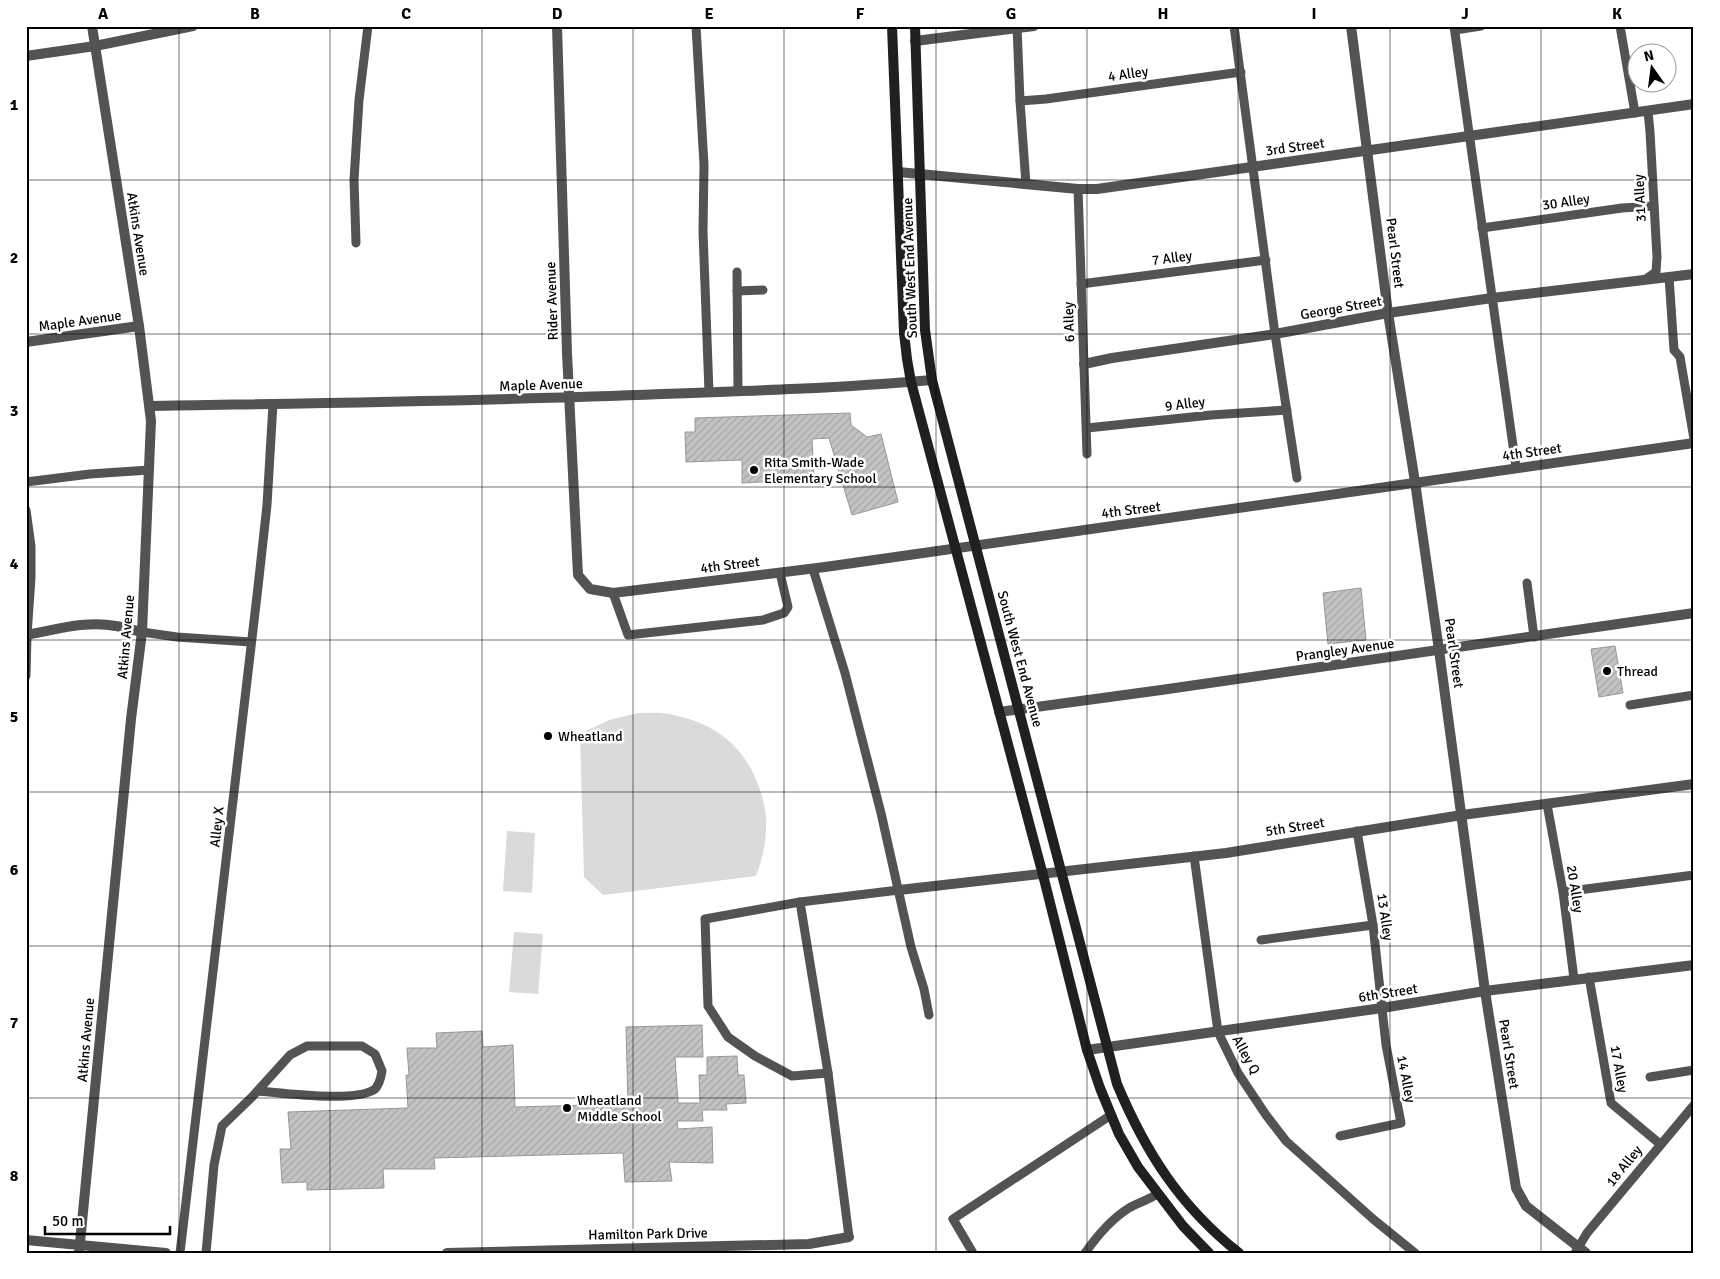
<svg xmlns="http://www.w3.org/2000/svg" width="1720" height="1279" font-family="Signika,sans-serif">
  <defs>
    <pattern id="building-hatch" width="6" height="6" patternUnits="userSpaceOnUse" patternTransform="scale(1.25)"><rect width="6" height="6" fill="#c3c3c3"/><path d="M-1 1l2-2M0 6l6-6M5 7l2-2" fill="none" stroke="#a6a6a6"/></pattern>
  </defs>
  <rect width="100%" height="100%" fill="#fff"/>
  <g fill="#dadada">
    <path d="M638,713C648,713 659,712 669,714C715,723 745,745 760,790C764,802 767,815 766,828C766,845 762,860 756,876L603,895L584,877L580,734L609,720Z"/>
    <path d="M507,831L535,833L532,893L503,891Z"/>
    <path d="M514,932L543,934L538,994L509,992Z"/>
  </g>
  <g fill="url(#building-hatch)" stroke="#979797">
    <path d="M850,413L851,425L867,437L881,434L898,502L852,515L829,438L812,439L814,479L742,483V460L686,462L685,432H695V418Z"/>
    <path d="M1361,588L1366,640L1328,644L1323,593Z"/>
    <path d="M1615,646L1623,693L1599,697L1591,649Z"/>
    <path d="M702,1025L703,1057H675L678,1103H700L699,1075H707V1057L737,1056L738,1075H744L746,1103L726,1104L727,1110H702L703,1121H677L678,1129L712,1127L713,1163L669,1162L672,1181L625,1182L623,1153L434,1158L435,1169H383L384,1188L307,1190V1182L282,1183L280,1149H291L288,1112L408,1108L406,1075H409L407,1048H437L436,1033L482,1031L483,1047L513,1045L515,1107L628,1104L626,1027Z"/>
  </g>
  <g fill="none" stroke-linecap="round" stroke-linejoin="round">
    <g stroke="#535353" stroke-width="9">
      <path d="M696,26L704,165L703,232L709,392"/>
      <path d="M1017,26L1020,101L1026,184"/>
      <path d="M1234,26L1275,334L1297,478"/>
      <path d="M1454,26L1516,467"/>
      <path d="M1620,26L1635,113"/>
      <path d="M1455,30L1481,26"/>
      <path d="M1020,101L1046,99L1241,72"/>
      <path d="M1078,189L1087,454"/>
      <path d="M1482,228L1622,208L1654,206"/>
      <path d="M356,243L354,180L359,100L368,26"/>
      <path d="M737,272L738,391"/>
      <path d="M1669,277L1674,350L1680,357L1694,439"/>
      <path d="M1646,279L1656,272L1657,257L1650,132L1648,111"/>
      <path d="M1081,284L1266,260"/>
      <path d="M737,291L763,290"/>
      <path d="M1087,428L1211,415L1287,410"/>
      <path d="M26,482L90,474L149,470"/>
      <path d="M26,510L31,546V578L27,635L26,676"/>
      <path d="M813,569L845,673L881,813L911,947L924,989L929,1015"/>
      <path d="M1527,583L1534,637"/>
      <path d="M613,593L628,635L763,620L784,613L788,607L780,573"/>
      <path d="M142,632L177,637L251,642"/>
      <path d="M1630,705L1694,695"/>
      <path d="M1547,804L1563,892L1574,979"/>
      <path d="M1194,856L1218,1032L1238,1073L1266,1115L1286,1141L1373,1219L1415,1253"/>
      <path d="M1563,892L1694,875"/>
      <path d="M800,902L705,919L708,1006L728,1037L755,1056L792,1076L828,1073"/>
      <path d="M1261,940L1373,925"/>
      <path d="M1589,977L1611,1103L1660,1144"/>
      <path d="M1650,1077L1694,1070"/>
      <path d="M1340,1136L1401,1123L1386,1045L1373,925L1357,831"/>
      <path d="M849,1237L828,1073L800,902L899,890"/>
      <path d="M180,1253L258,587L267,505L273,404"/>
      <path d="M206,1253L214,1165L222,1126L252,1097L290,1055L307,1046H362L375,1054L382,1071C381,1077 379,1085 375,1089C357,1103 283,1093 258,1091"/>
      <path d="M973,1253L953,1219L1111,1115"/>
      <path d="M1085,1253C1097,1236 1111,1219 1129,1208C1138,1203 1148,1200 1157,1194"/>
      <path d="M1575,1253L1587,1233L1694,1105"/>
    </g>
    <g stroke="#535353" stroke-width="10">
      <path d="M557,26L567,353L578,575L590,589L613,593L825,567L1694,443"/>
      <path d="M1351,26L1388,313L1415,482L1439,650L1485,991L1516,1188L1526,1206L1586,1253"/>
      <path d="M915,41L1034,26"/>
      <path d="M26,56L95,46L193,26"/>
      <path d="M898,172L1078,189H1097L1694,104"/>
      <path d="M26,342L139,326"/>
      <path d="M1084,364L1112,358L1275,334L1388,313L1492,298L1694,274"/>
      <path d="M150,406C321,403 491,401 661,394C751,391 842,388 932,380"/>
      <path d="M26,635C55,630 86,620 116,626C124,627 133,630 142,632"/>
      <path d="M999,712L1161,690L1694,613"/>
      <path d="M899,890L1226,853L1462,815L1694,784"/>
      <path d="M1087,1050L1382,1008L1485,991L1694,965"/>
      <path d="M26,1240L166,1253"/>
      <path d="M79,1253L131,719L142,632L151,421L139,326L92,26"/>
      <path d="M447,1253L809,1244L849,1237"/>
    </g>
    <g stroke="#202020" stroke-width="10">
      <path d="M892,26L904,333L907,359L911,382L1043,875L1087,1050L1100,1088L1119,1134L1138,1167L1183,1226L1209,1253"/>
      <path d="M915,26L925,330L932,380L1117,1084C1146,1153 1180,1206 1239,1253"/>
    </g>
  </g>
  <path fill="none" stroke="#000" stroke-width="1" stroke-opacity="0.55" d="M179,26V1253M330,26V1253M482,26V1253M633,26V1253M784,26V1253M936,26V1253M1087,26V1253M1238,26V1253M1390,26V1253M1541,26V1253M26,180H1694M26,334H1694M26,487H1694M26,640H1694M26,792H1694M26,946H1694M26,1098H1694"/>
  <g fill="#000" stroke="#fff" stroke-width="2">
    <circle cx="754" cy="470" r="5"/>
    <circle cx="1607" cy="671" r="5"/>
    <circle cx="548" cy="736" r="5"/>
    <circle cx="567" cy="1108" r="5"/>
  </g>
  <g text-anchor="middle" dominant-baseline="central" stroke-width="5" stroke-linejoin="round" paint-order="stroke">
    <g font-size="14" fill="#000" stroke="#fff">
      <text transform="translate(1128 74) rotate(-8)">4 Alley</text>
      <text transform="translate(1295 147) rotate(-8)">3rd Street</text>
      <text transform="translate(1640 198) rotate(-93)">31 Alley</text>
      <text transform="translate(1566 202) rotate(-8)">30 Alley</text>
      <text transform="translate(138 234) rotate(81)">Atkins Avenue</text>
      <text transform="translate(1395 253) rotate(83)">Pearl Street</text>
      <text transform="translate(1172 258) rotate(-7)">7 Alley</text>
      <text transform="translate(910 268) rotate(-92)">South West End Avenue</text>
      <text transform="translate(552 301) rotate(-92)">Rider Avenue</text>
      <text transform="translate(1341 308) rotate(-10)">George Street</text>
      <text transform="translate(80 321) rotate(-8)">Maple Avenue</text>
      <text transform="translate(1069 322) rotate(-92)">6 Alley</text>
      <text transform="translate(541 385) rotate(-2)">Maple Avenue</text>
      <text transform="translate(1185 404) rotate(-7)">9 Alley</text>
      <text transform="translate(1532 452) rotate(-8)">4th Street</text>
      <text transform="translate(1131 510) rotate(-7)">4th Street</text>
      <text transform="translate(730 565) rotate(-7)">4th Street</text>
      <text transform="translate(126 637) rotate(-85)">Atkins Avenue</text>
      <text transform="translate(1345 650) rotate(-8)">Prangley Avenue</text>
      <text transform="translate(1454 653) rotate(82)">Pearl Street</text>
      <text transform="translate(1020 659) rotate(75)">South West End Avenue</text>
      <text transform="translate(217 827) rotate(-84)">Alley X</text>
      <text transform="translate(1295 827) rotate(-9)">5th Street</text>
      <text transform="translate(1575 889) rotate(81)">20 Alley</text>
      <text transform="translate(1385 917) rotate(82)">13 Alley</text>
      <text transform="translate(1388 993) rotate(-9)">6th Street</text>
      <text transform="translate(86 1040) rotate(-85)">Atkins Avenue</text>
      <text transform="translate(1509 1054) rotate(81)">Pearl Street</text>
      <text transform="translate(1246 1055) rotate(61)">Alley Q</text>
      <text transform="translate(1619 1069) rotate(80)">17 Alley</text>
      <text transform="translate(1406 1079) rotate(79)">14 Alley</text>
      <text transform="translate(1624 1166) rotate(-51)">18 Alley</text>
      <text transform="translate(648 1234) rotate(-1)">Hamilton Park Drive</text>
    </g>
    <g font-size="14" fill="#000" stroke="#fff" text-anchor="start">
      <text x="764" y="462">Rita Smith-Wade<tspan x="764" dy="16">Elementary School</tspan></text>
      <text x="1617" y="671">Thread</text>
      <text x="558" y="736">Wheatland</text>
      <text x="577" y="1100">Wheatland<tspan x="577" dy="16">Middle School</tspan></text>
    </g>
  </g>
  <rect width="1720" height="1279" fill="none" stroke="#ffffff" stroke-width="55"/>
  <g transform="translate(1652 68) rotate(346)"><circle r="24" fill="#ffffff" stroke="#999999"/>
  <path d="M0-4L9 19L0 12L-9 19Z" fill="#000000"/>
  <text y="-8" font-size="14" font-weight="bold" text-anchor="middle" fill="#000000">N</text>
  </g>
  <path d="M45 1226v8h125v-8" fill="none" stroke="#000000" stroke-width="2.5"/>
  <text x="52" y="1226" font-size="15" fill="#000000" stroke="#ffffff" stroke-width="4" paint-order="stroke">50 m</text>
  <rect x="28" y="28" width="1664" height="1224" fill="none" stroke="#000" stroke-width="2"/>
  <g font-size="16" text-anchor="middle" font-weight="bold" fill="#000">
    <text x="103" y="19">A</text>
    <text x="255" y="19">B</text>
    <text x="406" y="19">C</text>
    <text x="557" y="19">D</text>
    <text x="709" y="19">E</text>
    <text x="860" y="19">F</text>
    <text x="1011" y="19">G</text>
    <text x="1163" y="19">H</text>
    <text x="1314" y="19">I</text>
    <text x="1465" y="19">J</text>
    <text x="1617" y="19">K</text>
    <text x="14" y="110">1</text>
    <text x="14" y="263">2</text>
    <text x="14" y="416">3</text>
    <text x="14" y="569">4</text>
    <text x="14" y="722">5</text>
    <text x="14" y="875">6</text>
    <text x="14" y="1028">7</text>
    <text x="14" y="1181">8</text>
  </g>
</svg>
